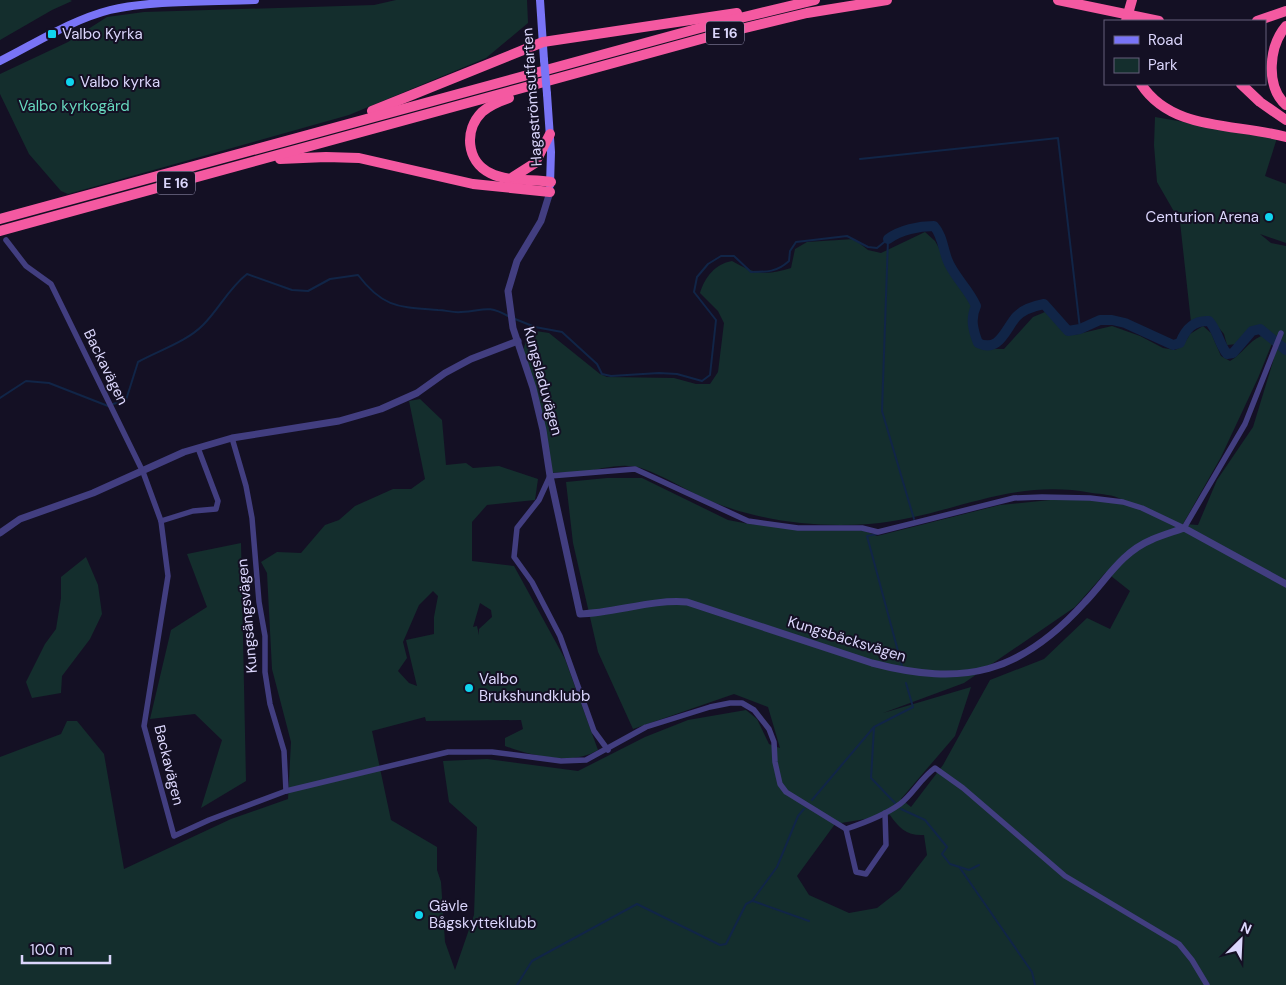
<svg xmlns="http://www.w3.org/2000/svg" width="1286" height="985" font-family="'DM Sans',sans-serif">
  <rect width="100%" height="100%" fill="#141024"/>
  <g fill="#142e2d" fill-rule="evenodd">
    <path d="M0,0H70L72,1L52,10L0,40Z"/>
    <path d="M396,0H527L528,23L486,58L349,115L68,194L61,191L29,154L0,94V74L68,42L107,17L144,12L374,5Z"/>
    <path d="M1155,117L1277,138L1265,176L1286,184V243L1260,234L1271,243L1286,246V346L1263,326C1250,327 1243,332 1237,344L1227,345L1224,334L1209,316L1191,322L1180,222L1157,182L1154,145Z"/>
    <path d="M925,232L935,241L945,259L972,299L970,326L975,345L989,349H1004L1033,317L1045,312L1074,335L1112,326L1140,336L1163,348L1175,350L1183,346L1190,334L1203,326L1211,333L1221,356L1230,361C1243,353 1248,342 1261,336L1273,341L1258,378L1221,457L1183,524L1198,525L1217,480L1253,427L1278,345L1286,352V985H0V757L61,734L67,721H77L104,754L124,869L231,819L288,799L291,742L272,669L267,573L261,562L277,552L301,553L325,525L339,520L355,506L393,489H411L425,479L409,401L420,399L442,420L446,465L466,463L473,468L499,466L538,479L535,500L487,505L472,522V561L514,566L565,659L598,750C572,766 532,756 505,746V738L523,729L521,720L426,721L425,717L372,731L391,820L437,847V870L441,882L445,942L455,970L474,915L477,827L449,802L443,761L487,759L578,771L645,737L688,720L746,710L757,719L769,744L780,748L768,707L734,694L633,729L598,652L573,543L566,482L607,478H642L728,520L749,524L863,530L877,536L1000,505L1050,500L1121,499C1114,495 1101,494 1092,493C1008,477 948,518 869,524C815,528 760,521 710,501C687,491 665,476 641,468C622,462 601,469 582,472C572,473 561,472 551,473L523,351L529,330L549,333L600,374L607,377L674,378L696,384H710L718,372L724,323L718,311L700,293C705,277 715,264 732,261C754,274 766,276 791,268L795,249L807,242L854,239L868,250L881,253ZM1106,572L1130,591L1110,629L1087,618L1044,659L990,680L943,765L911,807L901,799L955,736L971,687L883,713L964,683L1075,607ZM433,591L438,596L434,617V634L406,640L417,686L409,683L398,671L407,658L403,642L419,605ZM480,603L491,610L492,617L479,629V635L477,626L473,627ZM890,815C899,828 907,836 924,835L927,855L900,890L877,908L849,913L809,895L797,876L835,824Z"/>
    <path d="M241,543L246,781L201,808L222,740L195,714L150,719L171,630L207,607L187,554Z"/>
    <path d="M86,557L98,585L102,614L90,639L62,676L61,693L32,698L26,682L45,644L56,629L61,598V577Z"/>
  </g>
  <g fill="none" stroke-linecap="round" stroke-linejoin="round">
    <g stroke="#112547" stroke-width="2">
      <path d="M860,159L1058,138L1080,329"/>
      <path d="M888,239L882,411L914,519"/>
      <path d="M515,319L535,327L562,332L597,364L602,374L611,376L659,373L677,374L702,381L710,375L716,320L694,292L697,277L708,264L721,256H734L751,272C767,272 777,272 789,261L790,251L796,242L847,236L868,247L877,248L888,239"/>
      <path d="M0,398L26,381L49,383L108,406"/>
      <path d="M113,404L126,400L138,362C160,350 186,342 203,325C219,309 229,288 247,274L292,290L308,291L330,279L358,275C384,309 400,307 438,310C446,310 453,313 461,312C484,311 486,304 508,316"/>
      <path d="M877,534L867,536L902,666"/>
      <path d="M874,728L871,778L895,803"/>
      <path d="M812,800L874,727L913,707L906,683"/>
      <path d="M901,809L925,820L947,847L942,854L950,864L969,870L979,865"/>
      <path d="M960,868L1032,972L1035,985"/>
      <path d="M753,901L809,921"/>
      <path d="M517,985L532,961L637,904L720,945L726,944L746,904L752,901L777,867L798,816L804,809"/>
    </g>
    <path stroke="#112547" stroke-width="10" d="M888,239C900,230 919,226 934,226C942,235 943,248 947,259C953,276 969,289 976,306C970,319 973,330 978,343C999,353 1005,330 1016,317C1023,309 1034,306 1044,304L1068,331L1080,329L1100,320H1112L1125,323L1173,345L1180,343C1185,330 1193,320 1209,321C1218,331 1219,344 1227,354L1233,353L1252,331L1260,329L1286,350"/>
    <g stroke="#423e80" stroke-width="5.5">
      <path d="M6,240L26,266L51,284L143,472L161,521L168,576L144,726L174,836L209,820L286,791L448,752H492L561,761L586,760L646,727L710,707L730,703H742L754,710L769,729L774,742L775,762L780,784L786,792L846,829C864,823 885,815 900,804C913,794 921,778 935,768L963,788L1065,876L1179,944L1192,960L1207,985"/>
      <path d="M232,438L246,486L252,518L259,602L265,636V672L270,704L284,751L286,791"/>
      <path d="M161,521L193,511L216,509L218,501L198,448"/>
      <path d="M608,750L594,731L560,636L532,582L514,557L517,528L539,500L550,476L635,469L748,521L798,528H862L878,532L1014,498L1042,497L1090,498L1123,502L1142,508L1184,528L1245,424L1281,333"/>
      <path d="M846,829L856,872L866,874L886,845L885,813"/>
    </g>
    <g stroke="#423e80" stroke-width="7">
      <path d="M550,192L541,221L517,261L508,291L513,328L533,388L543,430L550,476L580,614C616,613 651,599 687,602L872,663C964,687 1020,674 1085,602C1106,580 1122,552 1151,540C1162,535 1173,532 1184,528L1286,584"/>
      <path d="M0,533L20,519L93,493L184,452L232,438L339,421L381,409L417,393L445,373L471,359L518,341"/>
    </g>
    <g stroke="#7974f6" stroke-width="8">
      <path d="M540,0L544,60"/>
      <path d="M0,61C36,43 71,20 110,10C152,0 211,2 255,0"/>
      <path d="M547,94L551,152L550,185"/>
    </g>
    <g stroke="#f459a1" stroke-width="10">
      <path d="M1058,0L1159,21"/>
      <path d="M1257,21L1286,11"/>
      <path d="M1286,26C1269,46 1265,86 1286,105"/>
      <path d="M1141,84C1172,132 1237,123 1286,137"/>
      <path d="M1241,84L1260,102L1286,120"/>
      <path d="M509,98C500,101 490,105 482,112C464,130 466,161 490,173C507,182 532,179 551,182"/>
      <path d="M372,111L543,42L737,13"/>
      <path d="M280,159L326,157L359,158L473,184L550,192"/>
      <path d="M513,177L535,163L550,134"/>
      <path d="M0,219L711,25L815,0"/>
      <path d="M0,231L712,36L807,13L887,0"/>
    </g>
    <path stroke="#7974f6" stroke-width="8" d="M544,60L547,94"/>
    <path stroke="#f459a1" stroke-width="10" d="M1126,21L1132,0"/>
  </g>
  <g fill="#10d5ef" stroke="#141024" stroke-width="2">
    <rect x="47" y="29" width="10" height="10" rx="2.5"/>
    <circle cx="70" cy="82" r="5"/>
    <circle cx="1269" cy="217" r="5"/>
    <circle cx="469" cy="688" r="5"/>
    <circle cx="419" cy="915" r="5"/>
  </g>
  <g text-anchor="middle" dominant-baseline="central" stroke-width="4" stroke-linejoin="round" paint-order="stroke">
    <g fill="#141024" stroke="#9f9bbb" stroke-width="1">
      <rect x="706" y="21.5" width="38" height="23" rx="4"/>
      <rect x="157" y="171.5" width="38" height="23" rx="4"/>
    </g>
    <g font-size="14" font-weight="bold" fill="#dbd6fc">
      <text x="725" y="33">E 16</text>
      <text x="176" y="183">E 16</text>
    </g>
    <g font-size="15" fill="#dbd6fc" stroke="#141024" text-anchor="start">
      <text x="62" y="34">Valbo Kyrka</text>
      <text x="80" y="82">Valbo kyrka</text>
      <text x="1259" y="217" text-anchor="end">Centurion Arena</text>
      <text x="479" y="679">Valbo<tspan x="479" dy="17">Brukshundklubb</tspan></text>
      <text x="429" y="906">Gävle<tspan x="429" dy="17">Bågskytteklubb</tspan></text>
    </g>
    <g font-size="15" fill="#dbd6fc" stroke="#141024">
      <text transform="translate(532 97) rotate(-94)">Hagaströmsutfarten</text>
      <text transform="translate(106 367) rotate(64)">Backavägen</text>
      <text transform="translate(543 381) rotate(75)">Kungsladuvägen</text>
      <text transform="translate(247 616) rotate(-95)">Kungsängsvägen</text>
      <text transform="translate(847 639) rotate(17)">Kungsbäcksvägen</text>
      <text transform="translate(169 765) rotate(76)">Backavägen</text>
    </g>
    <g font-size="15" fill="#67d8be" stroke="#141024">
      <text x="74" y="106">Valbo kyrkogård</text>
    </g>
  </g>
  <rect x="1104" y="20" width="162" height="65" fill="#141024" stroke="#645f7a"/>
  <rect x="1114" y="36" width="25" height="8" fill="#7974f6" stroke="#645f7a"/>
  <text x="1148" y="45" font-size="15" fill="#dbd6fc">Road</text>
  <rect x="1114" y="58" width="25" height="15" fill="#142e2d" stroke="#645f7a"/>
  <text x="1148" y="70" font-size="15" fill="#dbd6fc">Park</text>
  <g transform="translate(1241 940) rotate(24)" stroke="#141024" stroke-width="4" paint-order="stroke">
  <path d="M0-4L9 19L0 12L-9 19Z" fill="#dbd6fc"/>
  <text y="-8" font-size="14" font-weight="bold" text-anchor="middle" fill="#dbd6fc">N</text>
  </g>
  <path d="M22 955v8h88v-8" fill="none" stroke="#dbd6fc" stroke-width="2.5"/>
  <text x="30" y="955" font-size="15" fill="#dbd6fc" stroke="#141024" stroke-width="4" paint-order="stroke">100 m</text>
</svg>
